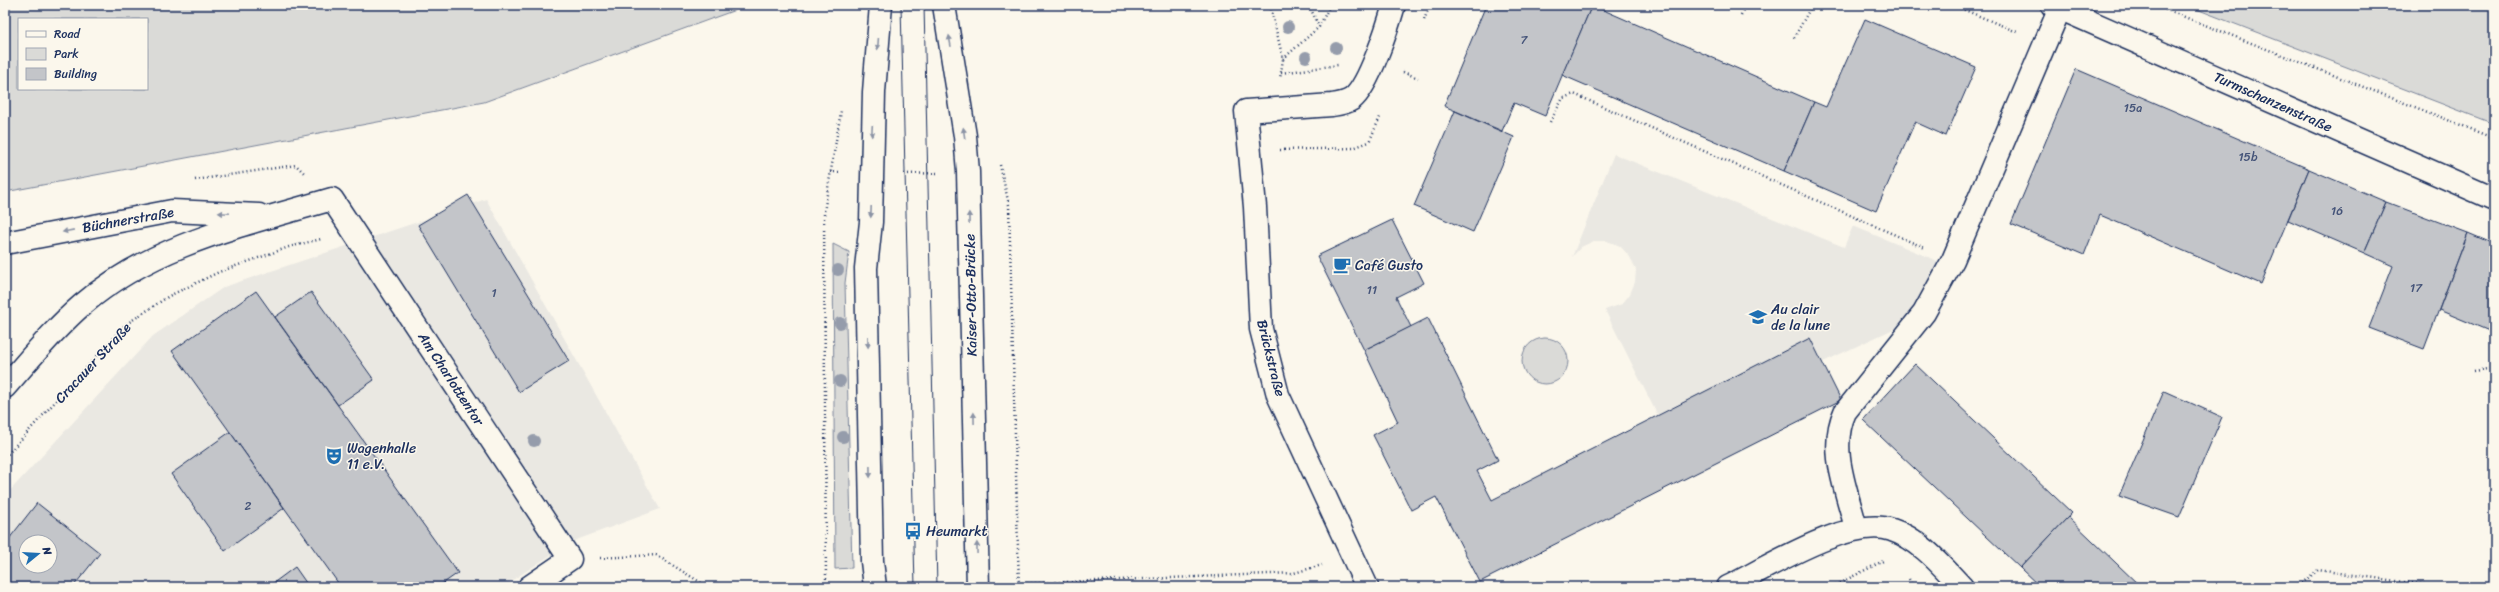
<svg xmlns="http://www.w3.org/2000/svg" width="2499" height="592" font-family="Sriracha,sans-serif">
  <rect width="100%" height="100%" fill="#fbf7ec"/>
  <filter id="ink" filterUnits="userSpaceOnUse"><feTurbulence type="fractalNoise" baseFrequency=".025" numOctaves="2"/><feDisplacementMap in="SourceGraphic" scale="8" xChannelSelector="R" yChannelSelector="G"/><feConvolveMatrix kernelMatrix="1 2 1 2 8 2 1 2 1" color-interpolation-filters="sRGB"/></filter>
  <g filter="url(#ink)">
    <g fill="#eae8e2" fill-rule="evenodd">
      <path d="M1614,154L1844,247L1853,226L1940,262L1902,325L1823,362L1810,339L1658,416L1605,310L1622,304L1630,294L1635,282L1636,270L1630,257L1620,246L1607,241H1594L1581,247L1572,257Z"/>
      <path d="M486,199L660,509L571,542L502,587H5V496L153,336L224,287ZM26,542H50V566H26Z"/>
    </g>
    <g fill="#dadad7" stroke="#7a849a" fill-rule="evenodd">
      <path d="M5,5H749L484,102L5,192ZM19,19H147V89H19Z"/>
      <path d="M2186,5H2494V124Z"/>
      <path d="M833,244L849,252L845,283L852,568L835,569Z"/>
      <circle cx="1545" cy="361" r="23"/>
    </g>
    <g fill="#c3c5c9" stroke="#1b2f5e" fill-rule="evenodd">
      <path d="M1486,5H1592L1545,116L1514,103L1502,131L1444,106Z"/>
      <path d="M1592,5L1814,102L1784,171L1562,75Z"/>
      <path d="M1865,19L1976,67L1946,136L1915,122L1876,211L1784,171L1814,102L1826,107Z"/>
      <path d="M2076,69L2309,169L2261,284L2100,215L2084,255L2011,224Z"/>
      <path d="M1455,111L1514,137L1473,232L1414,206Z"/>
      <path d="M2309,169L2386,202L2364,253L2288,220Z"/>
      <path d="M468,195L569,361L519,392L418,225Z"/>
      <path d="M2386,202L2468,233L2424,349L2369,328L2393,266L2364,253Z"/>
      <path d="M1392,220L1424,283L1396,297L1411,327L1364,350L1317,256Z"/>
      <path d="M2468,233L2494,244V333L2439,310Z"/>
      <path d="M256,291L458,573L438,587H341L172,351Z"/>
      <path d="M311,292L374,380L338,405L275,317Z"/>
      <path d="M1428,318L1498,460L1477,471L1492,500L1810,338L1841,400L1480,582L1436,497L1411,510L1373,435L1398,422L1364,350Z"/>
      <path d="M1915,364L2072,513L2020,568L1863,420Z"/>
      <path d="M2164,391L2222,417L2179,517L2119,496Z"/>
      <path d="M230,432L284,508L225,551L171,474Z"/>
      <path d="M37,503L100,553L73,587H5V544ZM26,542H50V566H26Z"/>
      <path d="M2068,517L2141,587H2040L2020,568Z"/>
      <path d="M295,567L309,587H268Z"/>
    </g>
    <g fill="none" stroke-linecap="round" stroke-linejoin="round">
      <g stroke="#1b2f5e" stroke-width="25">
        <path id="pedestrian" d="M1856,528C1847,491 1828,449 1845,412L1924,313L1953,260L2060,8"/>
      </g>
      <g stroke="#1b2f5e" stroke-width="25">
        <g id="minor">
          <path d="M2052,5L2494,199"/>
          <path d="M5,243L172,211L259,215"/>
          <path d="M5,387C30,359 53,330 82,305C153,244 244,225 332,199L570,559L529,587"/>
          <path d="M1367,587L1278,395L1261,329L1255,207L1246,111L1332,105C1339,104 1346,103 1352,99C1369,86 1388,26 1394,5"/>
          <path d="M1728,587C1767,568 1850,515 1892,530C1920,539 1942,566 1962,587"/>
        </g>
      </g>
      <g stroke="#1b2f5e" stroke-width="25">
        <g id="secondary">
          <path d="M944,5L965,136L968,172L978,587"/>
          <path d="M875,587L872,561L866,268L871,222L874,92L881,5"/>
        </g>
      </g>
      <g stroke="#1b2f5e" stroke-width="2.5" stroke-dasharray="1 3" stroke-linecap="butt">
        <path d="M1270,5L1283,59L1280,79"/>
        <path d="M1309,5L1319,27"/>
        <path d="M1953,5L2017,32"/>
        <path d="M2154,5L2494,138"/>
        <path d="M1741,15L1745,5"/>
        <path d="M1424,20L1430,5"/>
        <path d="M1794,38L1812,5"/>
        <path d="M1283,59L1319,27L1330,5"/>
        <path d="M1403,72L1418,78"/>
        <path d="M1281,73L1338,65"/>
        <path d="M1550,122L1563,98L1574,94L1925,248"/>
        <path d="M1280,150L1353,148L1369,142L1381,115"/>
        <path d="M1000,165L1009,205L1019,587"/>
        <path d="M830,172H841"/>
        <path d="M904,174L937,173"/>
        <path d="M195,180L296,165L305,174"/>
        <path d="M2473,371L2494,368"/>
        <path d="M5,457L125,325L169,296L219,272L289,247L321,239"/>
        <path d="M600,558L656,555L708,587"/>
        <path d="M1909,579L1913,587"/>
        <path d="M1019,584L1294,573L1322,565"/>
        <path d="M826,587L824,212L841,111"/>
        <path d="M1832,587L1885,560"/>
        <path d="M2300,587L2301,584L2318,570L2440,587"/>
      </g>
      <use href="#pedestrian" stroke="#fbf7ec" stroke-width="22"/>
      <use href="#minor" stroke="#fbf7ec" stroke-width="22"/>
      <use href="#secondary" stroke="#fbf7ec" stroke-width="22"/>
      <g stroke="#1b2f5e" stroke-width="1">
        <path d="M901,5L915,587"/>
        <path d="M924,5L937,587"/>
      </g>
    </g>
    <g fill="#959cab">
      <circle cx="1288" cy="27" r="6"/>
      <circle cx="1336" cy="48" r="6"/>
      <circle cx="1306" cy="57" r="6"/>
      <circle cx="838" cy="270" r="6"/>
      <circle cx="840" cy="323" r="6"/>
      <circle cx="840" cy="381" r="6"/>
      <circle cx="843" cy="437" r="6"/>
      <circle cx="534" cy="441" r="6"/>
    </g>
    <defs><path id="oneway-solid" d="M-6-.8H1V-3.2L6.5 0L1 3.2V.8H-6Z"/></defs>
    <g fill="#8b93a5">
      <use href="#oneway-solid" transform="translate(950 41) rotate(-100)"/>
      <use href="#oneway-solid" transform="translate(878 44) rotate(94)"/>
      <use href="#oneway-solid" transform="translate(872 131) rotate(93)"/>
      <use href="#oneway-solid" transform="translate(964 133) rotate(-98)"/>
      <use href="#oneway-solid" transform="translate(871 212) rotate(92)"/>
      <use href="#oneway-solid" transform="translate(224 213) rotate(-178)"/>
      <use href="#oneway-solid" transform="translate(969 218) rotate(-91)"/>
      <use href="#oneway-solid" transform="translate(68 231) rotate(169)"/>
      <use href="#oneway-solid" transform="translate(868 342) rotate(89)"/>
      <use href="#oneway-solid" transform="translate(974 418) rotate(-91)"/>
      <use href="#oneway-solid" transform="translate(870 472) rotate(89)"/>
      <use href="#oneway-solid" transform="translate(977 548) rotate(-91)"/>
    </g>
  </g>
  <defs>
    <g id="cafe-bare" transform="scale(1.38)"><path d="M-5.5-4.5H6V0H3Q3 3.5 0 3.5H-2.5Q-5.5 3.5-5.5 0ZM3-3.2v2h1.7v-2ZM-6 4.5H4V6H-6Z" fill="#1f6fb2" stroke="#fbf7ec" stroke-width="2.5" paint-order="stroke"/></g>
    <g id="school-bare" transform="scale(1.38)"><path d="M0-5L7-2L0 1L-7-2ZM-4 1L0 2.5L4 1V4Q0 6-4 4Z" fill="#1f6fb2" stroke="#fbf7ec" stroke-width="2.5" paint-order="stroke"/></g>
    <g id="theatre-bare" transform="scale(1.38)"><path d="M-5-5.5Q0-4 5-5.5V0Q5 5 0 6Q-5 5-5 0ZM-3.3-2.5H-1v1.5H-3.3ZM1-2.5H3.3v1.5H1ZM-2.8 1Q0 5.5 2.8 1Z" fill="#1f6fb2" stroke="#fbf7ec" stroke-width="2.5" paint-order="stroke"/></g>
    <g id="bus-bare" transform="scale(1.38)"><path d="M-5-6H5V4H4V6H2V4H-2V6H-4V4H-5ZM-3.5-4V0h7V-4ZM-3.5 1.2v1.5H-2V1.2ZM2 1.2v1.5H3.5V1.2Z" fill="#1f6fb2" stroke="#fbf7ec" stroke-width="2.5" paint-order="stroke"/></g>
  </defs>
  <g fill-rule="evenodd">
    <use href="#cafe-bare" x="1342" y="265"/>
    <use href="#school-bare" x="1758" y="317"/>
    <use href="#theatre-bare" x="334" y="456"/>
    <use href="#bus-bare" x="913" y="531"/>
  </g>
  <g text-anchor="middle" dominant-baseline="central" stroke-width="3" stroke-linejoin="round" paint-order="stroke">
    <g font-size="12" fill="#455479">
      <text x="1524" y="40">7</text>
      <text x="2133" y="108">15a</text>
      <text x="2248" y="157">15b</text>
      <text x="2337" y="211">16</text>
      <text x="2416" y="288">17</text>
      <text x="1372" y="290">11</text>
      <text x="494" y="293">1</text>
      <text x="248" y="506">2</text>
    </g>
    <g font-size="14" fill="#1b2f5e" stroke="#fbf7ec">
      <text transform="translate(2273 102) rotate(24)">Turmschanzenstraße</text>
      <text transform="translate(128 220) rotate(-10)">Büchnerstraße</text>
      <text transform="translate(971 295) rotate(-91)">Kaiser-Otto-Brücke</text>
      <text transform="translate(1271 358) rotate(76)">Brückstraße</text>
      <text transform="translate(93 363) rotate(-47)">Cracauer Straße</text>
      <text transform="translate(451 379) rotate(57)">Am Charlottentor</text>
    </g>
    <g font-size="14" fill="#1b2f5e" stroke="#fbf7ec" text-anchor="start">
      <text x="1355" y="265">Café Gusto</text>
      <text x="1771" y="309">Au clair<tspan x="1771" dy="16">de la lune</tspan></text>
      <text x="347" y="448">Wagenhalle<tspan x="347" dy="16">11 e.V.</tspan></text>
      <text x="926" y="531">Heumarkt</text>
    </g>
  </g>
  <rect width="2499" height="592" fill="none" stroke="#fbf7ec" stroke-width="20"/>
  <rect x="10" y="10" width="2479" height="572" fill="none" stroke="#1b2f5e" stroke-width="1.5" filter="url(#ink)"/>
  <rect x="18" y="18" width="130" height="72" fill="#fbf7ec" stroke="#a1a7b3"/>
  <rect x="26" y="31" width="20" height="6" fill="#fbf7ec" stroke="#a1a7b3"/>
  <text x="54" y="38" font-size="12" fill="#1b2f5e">Road</text>
  <rect x="26" y="48" width="20" height="12" fill="#dadad7" stroke="#a1a7b3"/>
  <text x="54" y="58" font-size="12" fill="#1b2f5e">Park</text>
  <rect x="26" y="68" width="20" height="12" fill="#c3c5c9" stroke="#a1a7b3"/>
  <text x="54" y="78" font-size="12" fill="#1b2f5e">Building</text>
  <g transform="translate(38 554) rotate(72)"><circle r="19" fill="#fbf7ec" stroke="#a1a7b3"/>
  <path d="M0-3L7 15L0 10L-7 15Z" fill="#1f6fb2"/>
  <text y="-6" font-size="11" font-weight="bold" text-anchor="middle" fill="#1b2f5e">N</text>
  </g>
</svg>
